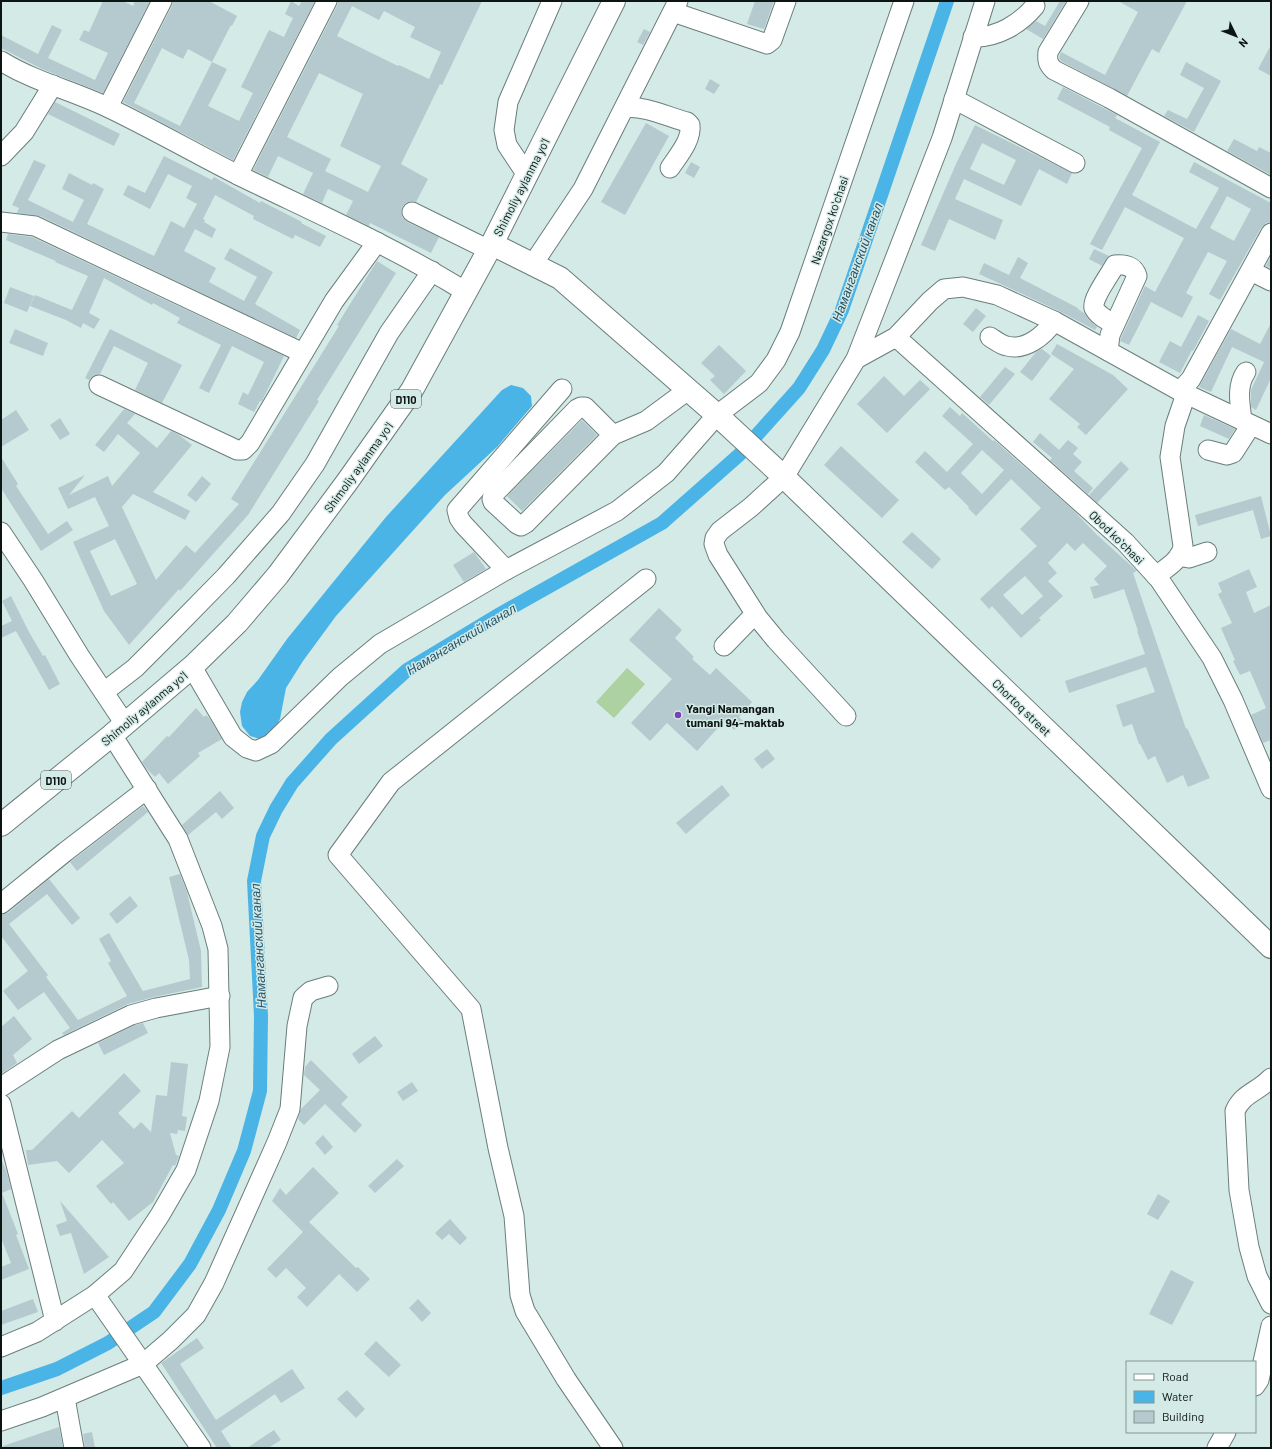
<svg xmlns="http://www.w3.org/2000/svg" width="1272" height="1449" font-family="Barlow,sans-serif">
  <rect width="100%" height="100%" fill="#d4eae6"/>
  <path fill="#add1a0" d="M627,668L645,684L614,718L596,702Z"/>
  <path fill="#4ab4e7" d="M511,385L523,388L531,396L532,406L497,447L445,495L336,616L303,661L286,688L280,719L276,727L269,734L260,739L250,736L242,726L240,712L242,702L247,692L258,680L287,639L386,517L502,390Z"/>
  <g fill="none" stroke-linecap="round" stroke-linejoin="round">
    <path stroke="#4ab4e7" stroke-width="14" d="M1,1388L57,1369L108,1343L154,1312L190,1264L219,1210L244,1151L260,1091L261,1016L254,881L263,836L276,809L292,783L331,739L407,670L500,614L662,523L739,455L799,388L823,350L842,310L947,1"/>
  </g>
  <g fill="#b5cace" fill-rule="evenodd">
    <path d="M103,1H123L133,6L135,1H150L103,93L42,69L1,48V35L38,54L52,25L62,30L48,58L95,80L108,53L79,40L84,30L89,32Z"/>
    <path d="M173,1H209L237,16L232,26L231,25L212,62L227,69L208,106L239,121L253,93L241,87L269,30L284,37L293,18L285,14L291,1L299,6L302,1H315L233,160L123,102L172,6ZM162,48L183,59L188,49L212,62L180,126L134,103Z"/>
    <path d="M338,1H482L442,85L440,84L401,164L428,179L416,202L411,201L406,203L402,207L401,212L403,218L407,222L439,237L431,253L370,223L369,226L346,215L353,201L328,189L322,203L303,194L313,173L278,156L268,177L253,170L337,6ZM352,6L379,20L384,11L415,27L410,37L441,52L429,79L399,65L398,66L337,36ZM319,73L363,94L340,146L381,166L368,192L325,171L331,159L287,137Z"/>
    <path d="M755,1H774L764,29L747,24Z"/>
    <path d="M1060,1H1066L1043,39L1026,29L1036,21L1045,26Z"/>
    <path d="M1118,1H1187L1159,53L1152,49L1127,96L1061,61L1059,58L1061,52L1105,75L1138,12Z"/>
    <path d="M644,29L650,32L643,45L637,42Z"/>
    <path d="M1271,45V76L1258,69Z"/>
    <path d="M1186,62L1221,81L1194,132L1164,116L1168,110L1187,119L1204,88L1180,75Z"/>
    <path d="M710,79L720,85L714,94L705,89Z"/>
    <path d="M1063,87L1117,115L1115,118L1160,142L1132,195L1196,229L1219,188L1189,172L1194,162L1271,203V222L1266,223L1261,228L1220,300L1209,294L1227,261L1208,252L1186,293L1193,297L1182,318L1151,302L1129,345L1120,341L1121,338L1145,286L1155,292L1184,238L1125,207L1102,250L1090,244L1142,148L1109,130L1110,127L1057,99ZM1227,196L1251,209L1234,241L1210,228Z"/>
    <path d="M55,102L120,134L114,146L48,114Z"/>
    <path d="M646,123L669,136L625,215L601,202Z"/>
    <path d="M975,125L1072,173L1067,184L1039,169L1021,206L964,179L955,199L1003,220L995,240L949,219L935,251L921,245L956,164ZM982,143L1016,160L1004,185L970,169Z"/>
    <path d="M1234,139L1257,151L1259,147L1271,153V175L1227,151Z"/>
    <path d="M164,156L212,180L214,177L260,203L261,201L302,222L301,223L326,236L320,247L295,235L293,239L253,219L254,216L215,195L203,219L205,220L204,222L216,229L212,238L195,229L184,251L216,268L209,282L244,301L257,277L224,259L230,248L273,272L255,304L300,330L296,338L40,216L17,213L19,208L12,205L34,160L46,165L28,200L73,222L84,200L62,189L69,173L92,185L93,183L104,189L87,224L154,256L171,221L184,228L197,204L186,198L192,186L168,174L150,209L123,195L128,185L145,193Z"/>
    <path d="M691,162L700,167L694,178L685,173Z"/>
    <path d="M8,234L32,237L284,356L262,401H260L254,412L238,404L243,392L248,395L264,362L232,346L209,393L199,388L221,345L177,323L180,318L153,303L152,305L104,278L89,313L100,319L94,329L83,323L81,328L66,320L30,306L35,295L72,310L88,276L55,262L56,261L6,240Z"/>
    <path d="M1094,249L1109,256L1102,266L1089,259Z"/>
    <path d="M1271,256V268L1266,266Z"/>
    <path d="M1018,257L1028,263L1020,278L1078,308V309L1084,313L1089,320L1097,327L1095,330L1059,311L979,274L984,263L1009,275Z"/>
    <path d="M377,261L396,273L317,400L319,401L248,515L180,591L179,589L129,645L104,611L73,542L109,526L95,497L68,509L58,488L85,475L69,495L108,476L112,486L140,453L118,434L104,452L95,445L124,409L135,414L127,423L157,448L171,431L179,435L192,445L153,492L190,511L185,520L133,494L122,507L156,580L186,545L195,553L239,504L231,499L339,326L337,325ZM115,539L137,584L111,596L90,551Z"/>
    <path d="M10,287L34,296L27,312L4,303Z"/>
    <path d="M976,308L986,316L973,332L963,324Z"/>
    <path d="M1198,315L1209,321L1193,351L1192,350L1180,373L1159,362L1170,341L1181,347Z"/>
    <path d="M1271,323V378L1256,410L1251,407V390L1264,362L1232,347L1211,392L1199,387L1231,329L1260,344Z"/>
    <path d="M15,329L48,343L43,356L9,343Z"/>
    <path d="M110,329L182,365L162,403L135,390L148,363L114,346L100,374L93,376L89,380L85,378Z"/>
    <path d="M1057,344L1113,375L1128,389L1086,435L1077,427L1080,424L1049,399L1074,369L1051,354Z"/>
    <path d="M719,345L746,371L724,394L710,380L715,376L701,363Z"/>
    <path d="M1042,349L1051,356L1032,381L1020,372L1036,352Z"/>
    <path d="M1005,367L1015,374L989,405L980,397Z"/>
    <path d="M884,376L904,396L920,380L930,389L887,433L857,404Z"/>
    <path d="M950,407L960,416L962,413L993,441L994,440L1073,510L1096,534L1137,571L1133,573L1186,729L1187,728L1210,778L1188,787L1183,775L1167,783L1155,756L1148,760L1140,744H1139L1132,724L1123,727L1116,705L1155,692L1146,667L1069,693L1065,681L1145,654L1137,631H1138L1124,589L1094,599L1090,587L1099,585L1094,579L1107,566L1083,543L1075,551L1067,543L1048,563L1057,573L1048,581L1063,596L1039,618L1041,620L1021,638L992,606L989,609L980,599L1037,546L1020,529L1041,508L1011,479L976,516L968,508L969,507L949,487L945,490L915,462L925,451L947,472L973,444L942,416ZM982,450L1004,470L982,494L961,473ZM1025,576L1043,596L1022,615L1003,595Z"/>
    <path d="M16,410L29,430L1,447V420Z"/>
    <path d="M1204,415L1235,429L1229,439L1200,426Z"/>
    <path d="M60,418L70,434L60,440L50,425Z"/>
    <path d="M582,420L597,435L522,511L507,496Z"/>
    <path d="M1040,433L1059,450L1068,440L1078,448L1073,454L1082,462L1074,471L1093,488L1088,494L1050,460L1052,458L1033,442Z"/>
    <path d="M841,446L899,500L882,518L824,465Z"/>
    <path d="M1,457L18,484L16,486L48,534L67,521L73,530L41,551L1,488Z"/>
    <path d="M1121,461L1129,469L1097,503L1089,495Z"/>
    <path d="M202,476L211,484L196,502L187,495Z"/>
    <path d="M1261,496L1271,536L1261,539L1253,510L1198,526L1195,515Z"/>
    <path d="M912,532L941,559L932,569L902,542Z"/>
    <path d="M474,552L486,569L464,582L453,565Z"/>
    <path d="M1249,569L1257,587L1246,592L1254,613L1271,605V740L1263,743L1251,715L1266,708L1250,671L1240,675L1233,661L1235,660L1221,628L1232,623L1218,594L1222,592L1218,583Z"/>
    <path d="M11,596L29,632L43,656L45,655L60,684L49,690L16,631L1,638V626L12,621L2,601Z"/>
    <path d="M659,608L682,630L675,638L694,657L692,659L710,675L716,668L752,702L739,717L743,721L734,730L725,720L697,751L667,723L650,741L631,723L672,679L629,640Z"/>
    <path d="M196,708L204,717L206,715L210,719L222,739L198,753L200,756L168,784L159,773L155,777L146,768L142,762L167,736L169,737Z"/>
    <path d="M767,749L775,759L762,769L754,759Z"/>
    <path d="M722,785L730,795L686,834L676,823Z"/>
    <path d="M220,791L234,808L222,819L216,812L188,835L182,825Z"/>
    <path d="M143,806L148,812L77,871L70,862Z"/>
    <path d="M180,874L187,892L201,951L202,987L154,997L128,1004L64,1035L62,1033L70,1028L44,992L18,1010L3,991L28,971L1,936V915L8,913L49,879L80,918L72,925L47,894L9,924L48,975L46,977L78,1020L127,996L108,963L111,961L99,939L109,933L144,993L143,991L190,979L189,960L169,877Z"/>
    <path d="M130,896L138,906L117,924L109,914Z"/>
    <path d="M14,1016L32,1039L13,1055L17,1063L1,1074V1027Z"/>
    <path d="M143,1023L148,1033L104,1055L98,1043L135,1025Z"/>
    <path d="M375,1036L383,1046L359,1064L352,1054Z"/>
    <path d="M311,1060L348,1097L341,1104L362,1125L355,1133L325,1104L304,1125L298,1119L301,1109L320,1090L304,1075L305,1067Z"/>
    <path d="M171,1062L188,1064L182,1116L187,1117L185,1131L178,1130L177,1134L170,1133L176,1155L179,1156L175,1166L173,1165L153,1202L129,1221L113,1202L111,1204L96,1186L124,1163L102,1140L69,1173L57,1161L28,1165L26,1150H32L72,1111L79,1118L124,1073L141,1091L118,1113L134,1129L141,1122L151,1132L156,1095L167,1096Z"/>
    <path d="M412,1082L418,1091L403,1101L397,1092Z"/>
    <path d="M323,1135L333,1147L325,1155L315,1143Z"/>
    <path d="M1,1159L6,1170L11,1189L2,1193L18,1234L16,1235L29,1269L1,1280V1267L11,1263L1,1238Z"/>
    <path d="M397,1159L404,1166L375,1193L368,1186Z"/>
    <path d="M313,1167L339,1193L309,1222L356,1268L358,1267L370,1279L357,1292L339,1274L307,1307L297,1297L306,1288L286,1268L276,1278L267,1269L303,1232L272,1201L280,1188L286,1195Z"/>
    <path d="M1158,1194L1170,1201L1158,1220L1147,1214Z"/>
    <path d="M60,1201L109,1257L84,1274L71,1233L60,1236L56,1225L67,1221Z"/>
    <path d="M450,1219L467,1238L460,1245L449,1234L442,1240L435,1233Z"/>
    <path d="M1171,1270L1194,1282L1172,1325L1149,1314Z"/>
    <path d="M33,1299L38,1312L1,1325V1311Z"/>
    <path d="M418,1299L431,1313L422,1322L409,1308Z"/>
    <path d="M197,1338L204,1348L180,1364L216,1420L292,1369L305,1388L281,1403L275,1394L221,1431L232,1448H217L161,1363Z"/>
    <path d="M376,1341L401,1365L389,1377L364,1354Z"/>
    <path d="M347,1390L365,1409L356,1418L337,1399Z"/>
    <path d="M59,1427L63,1448H3V1446Z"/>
    <path d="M274,1430L281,1440L268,1448H247Z"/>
    <path d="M92,1432L95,1448H85L83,1434Z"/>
  </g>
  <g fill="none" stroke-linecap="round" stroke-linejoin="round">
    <g stroke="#6a7e7b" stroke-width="21">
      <g id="minor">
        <path d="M1079,1L1048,52C1047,61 1048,64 1054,70L1109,98L1271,188"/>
        <path d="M673,12L767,44L772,40L786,1"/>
        <path d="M973,37C997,38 1020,24 1035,6"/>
        <path d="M1,61C35,82 74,91 109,108C153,129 196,154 240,176C316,213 394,247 466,292"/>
        <path d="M954,99L1075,163"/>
        <path d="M108,107L162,1"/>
        <path d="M625,108C643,105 668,117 687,122L690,125C692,140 678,156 670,168"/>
        <path d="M1,156L24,132L53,85"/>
        <path d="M238,175L327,1"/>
        <path d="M527,175L507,145L504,130L508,102L552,1"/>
        <path d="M412,212L489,250"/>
        <path d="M1,222L35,226L303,353"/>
        <path d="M533,264L583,189L678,1"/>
        <path d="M1251,271L1271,281"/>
        <path d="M896,337L1125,542L1159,579L1212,658L1233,700L1271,789"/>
        <path d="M990,337C995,340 1001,345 1007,346C1025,351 1044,336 1054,321"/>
        <path d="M1108,351L1110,335L1137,276C1134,266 1125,264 1115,265C1111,273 1091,300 1094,308C1098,316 1107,320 1114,324"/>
        <path d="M856,359L896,337L930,301L944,289L963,287L997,295L1054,321L1180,391L1271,434"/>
        <path d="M99,385L237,450H243L250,443L334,301L377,242"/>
        <path d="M1180,391L1191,379L1271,233"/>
        <path d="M1242,420C1240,404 1236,386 1246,372"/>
        <path d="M613,435L585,407H581L577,409L493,495L492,499L493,502L517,524L521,526L526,523L613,435L646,421L688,390"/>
        <path d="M1208,450L1227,455L1233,453L1251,425"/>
        <path d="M1,532L33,580L79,655L125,724"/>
        <path d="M1179,556L1189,558L1207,552"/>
        <path d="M506,570L463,524L459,518L457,510L562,389"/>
        <path d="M1156,576C1166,568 1181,560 1183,546L1170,457L1175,426L1186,394"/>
        <path d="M724,646L755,614"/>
        <path d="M192,667L233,737L247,748L256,751L271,744L340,677L380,644L506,570L617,511L666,473L717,415L759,383L776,360L790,332L904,1"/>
        <path d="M104,692L135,668L172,631L226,576L281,513L315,464L389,333L432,271"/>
        <path d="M846,716L776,640L758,618L718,555L714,544L715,538L720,531L751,507L784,477L856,359L942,138L985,1"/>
        <path d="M1,904L65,852L147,789"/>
        <path d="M1271,1078C1258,1092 1243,1093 1235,1111L1239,1190L1249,1247L1257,1276L1271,1304"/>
        <path d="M1,1087L58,1050L131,1015L156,1008L220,996"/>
        <path d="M1,1104L55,1321"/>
        <path d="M95,1295L143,1364L171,1340L196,1315L214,1283L277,1142L290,1109L297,1026L303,998L311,991L328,986"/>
        <path d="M1,1347L37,1332L95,1295L123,1271L160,1215L186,1170L209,1101L220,1047L218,949L212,926L178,839L112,735"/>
        <path d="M1255,1386L1259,1380L1271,1326"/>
        <path d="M65,1398L74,1448"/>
        <path d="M1,1421L42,1407L143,1364L201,1448"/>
        <path d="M613,1448L566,1379L525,1311L520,1295L514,1216L498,1148L471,1009L338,855L391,782L646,579"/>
        <path d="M1217,1448L1226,1432"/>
      </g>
    </g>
    <g stroke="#6a7e7b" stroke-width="24">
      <g id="major">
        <path d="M492,244L560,278L717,415L784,477L1271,947"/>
        <path d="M1,825L112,735L192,667L237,623L278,575L347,482L412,390L492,244L614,1"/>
      </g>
    </g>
    <use href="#minor" stroke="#fff" stroke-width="19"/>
    <use href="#major" stroke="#fff" stroke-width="22"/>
  </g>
  <circle fill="#7c40b6" stroke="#d4eae6" stroke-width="1.5" cx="678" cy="715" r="4"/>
  <g text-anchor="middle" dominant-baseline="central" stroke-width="3" stroke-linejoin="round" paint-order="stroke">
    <g fill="#d4eae6" stroke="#495552" stroke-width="1">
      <rect x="391" y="390" width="30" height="18" rx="3"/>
      <rect x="41" y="771" width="30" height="18" rx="3"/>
    </g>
    <g font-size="11" font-weight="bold" fill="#0d1513">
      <text x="406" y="399">D110</text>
      <text x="56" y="780">D110</text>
    </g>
    <g font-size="12" fill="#0d1513" stroke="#d4eae6">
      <text transform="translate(521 187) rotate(-63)">Shimoliy aylanma yoʻl</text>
      <text transform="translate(829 220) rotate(-71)">Nazargox koʻchasi</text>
      <text transform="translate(358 467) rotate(-54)">Shimoliy aylanma yoʻl</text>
      <text transform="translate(1117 537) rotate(44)">Obod koʻchasi</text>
      <text transform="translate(1022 707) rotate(44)">Chortoq street</text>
      <text transform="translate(144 708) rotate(-40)">Shimoliy aylanma yoʻl</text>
    </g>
    <g font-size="12" font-weight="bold" fill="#0d1513" stroke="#d4eae6" text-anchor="start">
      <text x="686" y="708">Yangi Namangan<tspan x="686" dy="14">tumani 94-maktab</tspan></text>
    </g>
    <g font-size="13" font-style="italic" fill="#285469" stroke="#d4eae6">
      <text transform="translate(857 262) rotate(-70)">Наманганский канал</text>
      <text transform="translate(461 639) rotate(-31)">Наманганский канал</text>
      <text transform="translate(258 946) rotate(-93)">Наманганский канал</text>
    </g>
  </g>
  <rect width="1272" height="1449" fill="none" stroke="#0d1513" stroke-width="4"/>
  <rect x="1126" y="1361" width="130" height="72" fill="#d4eae6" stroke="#849592"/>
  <rect x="1134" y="1374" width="20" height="6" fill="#ffffff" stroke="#849592"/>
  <text x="1162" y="1381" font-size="12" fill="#0d1513">Road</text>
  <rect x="1134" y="1391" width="20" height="12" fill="#4ab4e7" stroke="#849592"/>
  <text x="1162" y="1401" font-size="12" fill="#0d1513">Water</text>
  <rect x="1134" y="1411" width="20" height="12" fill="#b5cace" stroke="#849592"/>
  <text x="1162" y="1421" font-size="12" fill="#0d1513">Building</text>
  <g transform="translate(1236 36) rotate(133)" stroke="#d4eae6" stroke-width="3" paint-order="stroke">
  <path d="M0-3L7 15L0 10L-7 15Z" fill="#0d1513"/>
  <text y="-6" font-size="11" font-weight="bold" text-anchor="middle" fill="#0d1513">N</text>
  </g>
</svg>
